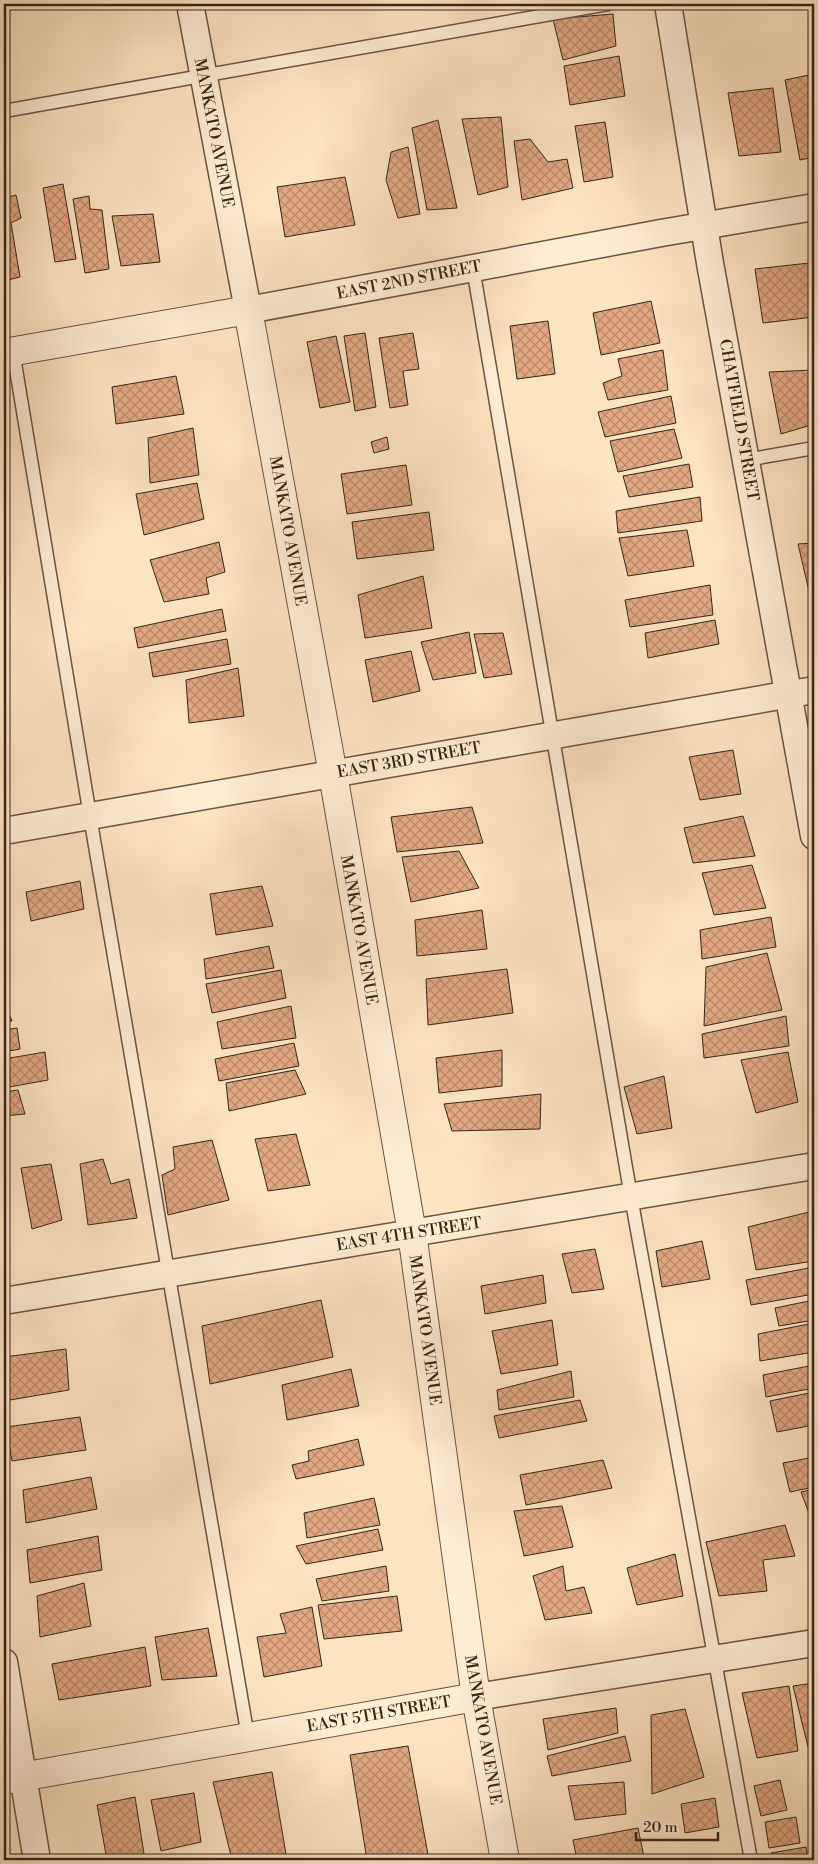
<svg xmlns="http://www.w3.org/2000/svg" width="818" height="1864" font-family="'Libre Bodoni',serif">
  <defs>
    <pattern id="building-cross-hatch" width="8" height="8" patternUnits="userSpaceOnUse" patternTransform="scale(1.25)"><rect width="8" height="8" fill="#e3a880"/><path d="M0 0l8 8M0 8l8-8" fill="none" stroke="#b98968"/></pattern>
  </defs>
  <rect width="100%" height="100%" fill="#fce4bf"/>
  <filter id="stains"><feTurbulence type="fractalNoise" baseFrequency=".004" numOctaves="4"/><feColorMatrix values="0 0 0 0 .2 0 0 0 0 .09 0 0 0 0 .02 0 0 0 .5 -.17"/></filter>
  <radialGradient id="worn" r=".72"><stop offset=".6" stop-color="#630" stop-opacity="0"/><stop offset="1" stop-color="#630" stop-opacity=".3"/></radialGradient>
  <g fill="url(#building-cross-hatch)" stroke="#35271a">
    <path d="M613,14L616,46L563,60L553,19Z"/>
    <path d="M619,56L625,96L570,105L564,66Z"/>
    <path d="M814,74V157L800,160L785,80Z"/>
    <path d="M773,88L781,152L739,156L728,93Z"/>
    <path d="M501,117L508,187L478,195L462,119Z"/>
    <path d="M438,120L457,208L427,210L412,128Z"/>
    <path d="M605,122L613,177L584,182L575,126Z"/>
    <path d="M530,139L548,162L567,159L573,188L522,200L514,141Z"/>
    <path d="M408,147L420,214L398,218L386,180L391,152Z"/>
    <path d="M345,177L355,225L285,237L277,187Z"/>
    <path d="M63,184L76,259L55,262L43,188Z"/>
    <path d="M16,195L21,218L11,223L20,277L4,281V209H6L4,198Z"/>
    <path d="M89,196L90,209L102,210L109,269L85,273L73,199Z"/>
    <path d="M153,214L160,262L121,266L112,216Z"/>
    <path d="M809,263L814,284V317L763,323L755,269Z"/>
    <path d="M651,301L660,343L601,355L593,313Z"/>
    <path d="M548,321L555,374L517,379L510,326Z"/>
    <path d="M365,333L376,407L355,411L344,336Z"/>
    <path d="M413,333L419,369L403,371L408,405L390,408L379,338Z"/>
    <path d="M336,336L350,402L320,408L307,342Z"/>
    <path d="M663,350L668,390L608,400L603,383L622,376L618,359Z"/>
    <path d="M814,370V424L781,434L769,372Z"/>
    <path d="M176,376L184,414L116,424L112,387Z"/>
    <path d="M671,396L676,423L605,437L598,412Z"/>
    <path d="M193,428L199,475L150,483L148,438Z"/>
    <path d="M674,429L682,458L618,472L610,441Z"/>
    <path d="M387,437L389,449L374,453L371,442Z"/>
    <path d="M689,464L693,487L629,497L623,476Z"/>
    <path d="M406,465L412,505L347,514L341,474Z"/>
    <path d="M197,483L204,519L144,535L136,494Z"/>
    <path d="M700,497L702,521L618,533L616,511Z"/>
    <path d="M429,512L434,550L357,559L352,522Z"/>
    <path d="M687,530L694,566L628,576L619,538Z"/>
    <path d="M219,542L225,572L206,578L209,594L164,602L150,560Z"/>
    <path d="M814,543V612L798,544Z"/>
    <path d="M423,576L432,628L365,638L358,595Z"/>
    <path d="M710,585L713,615L630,627L625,600Z"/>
    <path d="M222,609L226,631L138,648L134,628Z"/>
    <path d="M715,620L719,644L648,658L645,633Z"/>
    <path d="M469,632L476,673L433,680L421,642Z"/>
    <path d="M503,633L512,674L484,678L474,634Z"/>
    <path d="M227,639L231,664L153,677L149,653Z"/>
    <path d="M411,651L420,691L373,702L365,660Z"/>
    <path d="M238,668L244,716L189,723L186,680Z"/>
    <path d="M733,750L741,794L700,800L689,757Z"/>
    <path d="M472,807L483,843L397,852L391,817Z"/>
    <path d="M743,816L755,856L693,863L684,828Z"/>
    <path d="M459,851L479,888L411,902L402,857Z"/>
    <path d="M752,865L766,908L714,915L702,873Z"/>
    <path d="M80,881L84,909L31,921L26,892Z"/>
    <path d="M262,886L273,926L216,935L210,894Z"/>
    <path d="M482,910L487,949L417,956L415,920Z"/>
    <path d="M771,917L776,947L702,959L700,930Z"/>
    <path d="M269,946L274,968L206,979L204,959Z"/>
    <path d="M767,953L782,1010L704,1026L706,967Z"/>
    <path d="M507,969L513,1013L428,1025L426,979Z"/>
    <path d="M281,970L286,998L212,1013L206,984Z"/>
    <path d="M4,1001L12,1021L4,1022Z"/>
    <path d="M291,1006L296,1038L222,1049L217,1022Z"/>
    <path d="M786,1016L789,1046L704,1058L702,1034Z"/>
    <path d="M17,1028L20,1049L4,1052V1030Z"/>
    <path d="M294,1043L299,1066L219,1081L215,1059Z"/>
    <path d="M502,1050V1086L439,1093L436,1058Z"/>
    <path d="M45,1052L48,1080L4,1088V1059Z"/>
    <path d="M788,1052L798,1102L756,1113L741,1060Z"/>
    <path d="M295,1070L306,1094L229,1111L226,1083Z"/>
    <path d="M664,1076L672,1128L637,1134L624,1087Z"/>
    <path d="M18,1090L25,1114L4,1116V1092Z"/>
    <path d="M541,1094L540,1129L452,1131L444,1104Z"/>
    <path d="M296,1134L310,1185L268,1191L255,1139Z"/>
    <path d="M212,1140L229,1200L168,1215L162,1175L175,1169L173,1147Z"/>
    <path d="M103,1159L111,1184L129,1179L137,1218L88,1225L80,1164Z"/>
    <path d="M51,1164L62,1220L32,1229L21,1168Z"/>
    <path d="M809,1212L814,1232V1261L756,1270L748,1227Z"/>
    <path d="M702,1241L710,1279L662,1287L656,1251Z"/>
    <path d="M595,1249L604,1289L572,1293L562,1254Z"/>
    <path d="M814,1267V1294L751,1305L746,1280Z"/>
    <path d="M543,1275L546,1303L485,1314L481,1286Z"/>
    <path d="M321,1300L333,1357L210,1384L202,1326Z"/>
    <path d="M814,1300V1320L779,1326L775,1308Z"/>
    <path d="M552,1320L558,1365L501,1374L492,1331Z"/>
    <path d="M814,1323V1352L760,1361L758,1334Z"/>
    <path d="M66,1349L69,1390L4,1401V1357Z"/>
    <path d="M814,1365V1388L766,1397L763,1375Z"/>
    <path d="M351,1369L359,1406L287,1420L282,1385Z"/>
    <path d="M571,1371L574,1397L499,1410L497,1390Z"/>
    <path d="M814,1392V1425L777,1432L770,1401Z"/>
    <path d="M580,1400L587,1421L499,1438L494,1416Z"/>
    <path d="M80,1417L86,1450L12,1461L6,1427Z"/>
    <path d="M358,1439L364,1465L296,1479L292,1465L309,1461L308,1451Z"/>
    <path d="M814,1457V1487L790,1492L783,1463Z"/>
    <path d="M603,1460L612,1488L526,1505L520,1475Z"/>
    <path d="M91,1477L97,1509L26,1523L23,1490Z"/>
    <path d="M814,1489V1515L810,1516L801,1492Z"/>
    <path d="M374,1498L380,1525L307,1538L304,1513Z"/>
    <path d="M562,1506L573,1547L524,1556L514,1511Z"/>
    <path d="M785,1525L795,1556L763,1560L767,1591L719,1596L706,1542Z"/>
    <path d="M378,1529L383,1550L306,1564L296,1546Z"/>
    <path d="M98,1536L102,1570L30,1583L27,1550Z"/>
    <path d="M675,1554L683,1596L637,1605L627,1568Z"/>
    <path d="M386,1566L389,1591L322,1601L316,1579Z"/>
    <path d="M563,1566L566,1591L584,1587L592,1613L545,1620L533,1576Z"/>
    <path d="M84,1583L91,1626L40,1637L37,1596Z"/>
    <path d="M397,1596L402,1631L324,1639L318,1605Z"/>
    <path d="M312,1607L322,1666L264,1677L257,1637L286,1633L280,1614Z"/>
    <path d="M208,1628L217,1676L162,1680L155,1637Z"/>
    <path d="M145,1647L151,1686L59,1700L52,1664Z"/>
    <path d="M814,1683V1754L810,1755L793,1686Z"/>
    <path d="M789,1686L798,1751L757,1758L742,1693Z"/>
    <path d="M616,1708L618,1733L548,1750L543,1719Z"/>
    <path d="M685,1709L704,1777L652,1794L651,1715Z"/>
    <path d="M625,1736L631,1761L552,1776L547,1756Z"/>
    <path d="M408,1746L429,1860H367L350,1755Z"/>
    <path d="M272,1772L287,1860H232L213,1782Z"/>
    <path d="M780,1780L787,1810L761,1816L754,1786Z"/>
    <path d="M624,1782L626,1814L575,1820L568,1786Z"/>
    <path d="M194,1793L201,1842L161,1851L151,1800Z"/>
    <path d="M135,1797L145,1860H107L97,1805Z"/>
    <path d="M715,1798L719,1827L685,1833L681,1804Z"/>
    <path d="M796,1817L800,1843L769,1848L765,1822Z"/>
    <path d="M638,1828L644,1857L627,1860H577L573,1840Z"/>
    <path d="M806,1847L808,1860H773L771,1853Z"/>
  </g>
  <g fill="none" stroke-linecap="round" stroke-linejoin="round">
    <g stroke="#675643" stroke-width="15">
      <g id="service">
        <path d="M4,111L608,4"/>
        <path d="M473,268L631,1197L751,1860"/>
        <path d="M13,351L95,846L248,1737"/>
        <path d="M746,460L814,448"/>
      </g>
    </g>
    <g stroke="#675643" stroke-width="29">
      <g id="minor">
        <path d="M190,4L248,310L661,233L814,207"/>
        <path d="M668,4L710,263L814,836"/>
        <path d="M4,831L814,690"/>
        <path d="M4,1301L814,1166"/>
        <path d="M4,1662L37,1860"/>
        <path d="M476,1697L814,1643"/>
      </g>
    </g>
    <g stroke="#675643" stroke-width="30">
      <g id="tertiary">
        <path d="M4,353L248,310L333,774L412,1233L476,1697L505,1860"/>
        <path d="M4,1780L476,1697"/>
      </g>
    </g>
    <use href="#service" stroke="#fdedd5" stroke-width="12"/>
    <use href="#minor" stroke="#fdedd5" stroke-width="26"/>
    <use href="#tertiary" stroke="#fdedd5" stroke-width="28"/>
  </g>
  <g text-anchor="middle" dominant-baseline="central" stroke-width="4.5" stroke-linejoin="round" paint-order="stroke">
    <g font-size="16" fill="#35271a" stroke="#fdedd5">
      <text transform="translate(214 133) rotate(79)">MANKATO AVENUE</text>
      <text transform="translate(409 280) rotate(-11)">EAST 2ND STREET</text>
      <text transform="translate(739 420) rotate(80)">CHATFIELD STREET</text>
      <text transform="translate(288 531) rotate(80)">MANKATO AVENUE</text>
      <text transform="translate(409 760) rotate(-10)">EAST 3RD STREET</text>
      <text transform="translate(359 930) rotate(80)">MANKATO AVENUE</text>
      <text transform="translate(409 1234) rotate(-9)">EAST 4TH STREET</text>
      <text transform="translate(425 1330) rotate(82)">MANKATO AVENUE</text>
      <text transform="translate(379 1714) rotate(-10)">EAST 5TH STREET</text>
      <text transform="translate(483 1730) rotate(80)">MANKATO AVENUE</text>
    </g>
  </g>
  <rect width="818" height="1864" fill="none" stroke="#fce4bf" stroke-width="20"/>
  <rect x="5" y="5" width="808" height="1854" fill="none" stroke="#35271a" stroke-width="2.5"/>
  <rect x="10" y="10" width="798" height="1844" fill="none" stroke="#35271a"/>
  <path d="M636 1832v8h82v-8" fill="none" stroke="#35271a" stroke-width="2.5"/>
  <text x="643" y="1832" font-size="15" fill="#35271a" stroke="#fdedd5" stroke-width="4" paint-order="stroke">20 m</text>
  <rect width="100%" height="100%" filter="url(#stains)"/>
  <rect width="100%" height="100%" fill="url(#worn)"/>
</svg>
